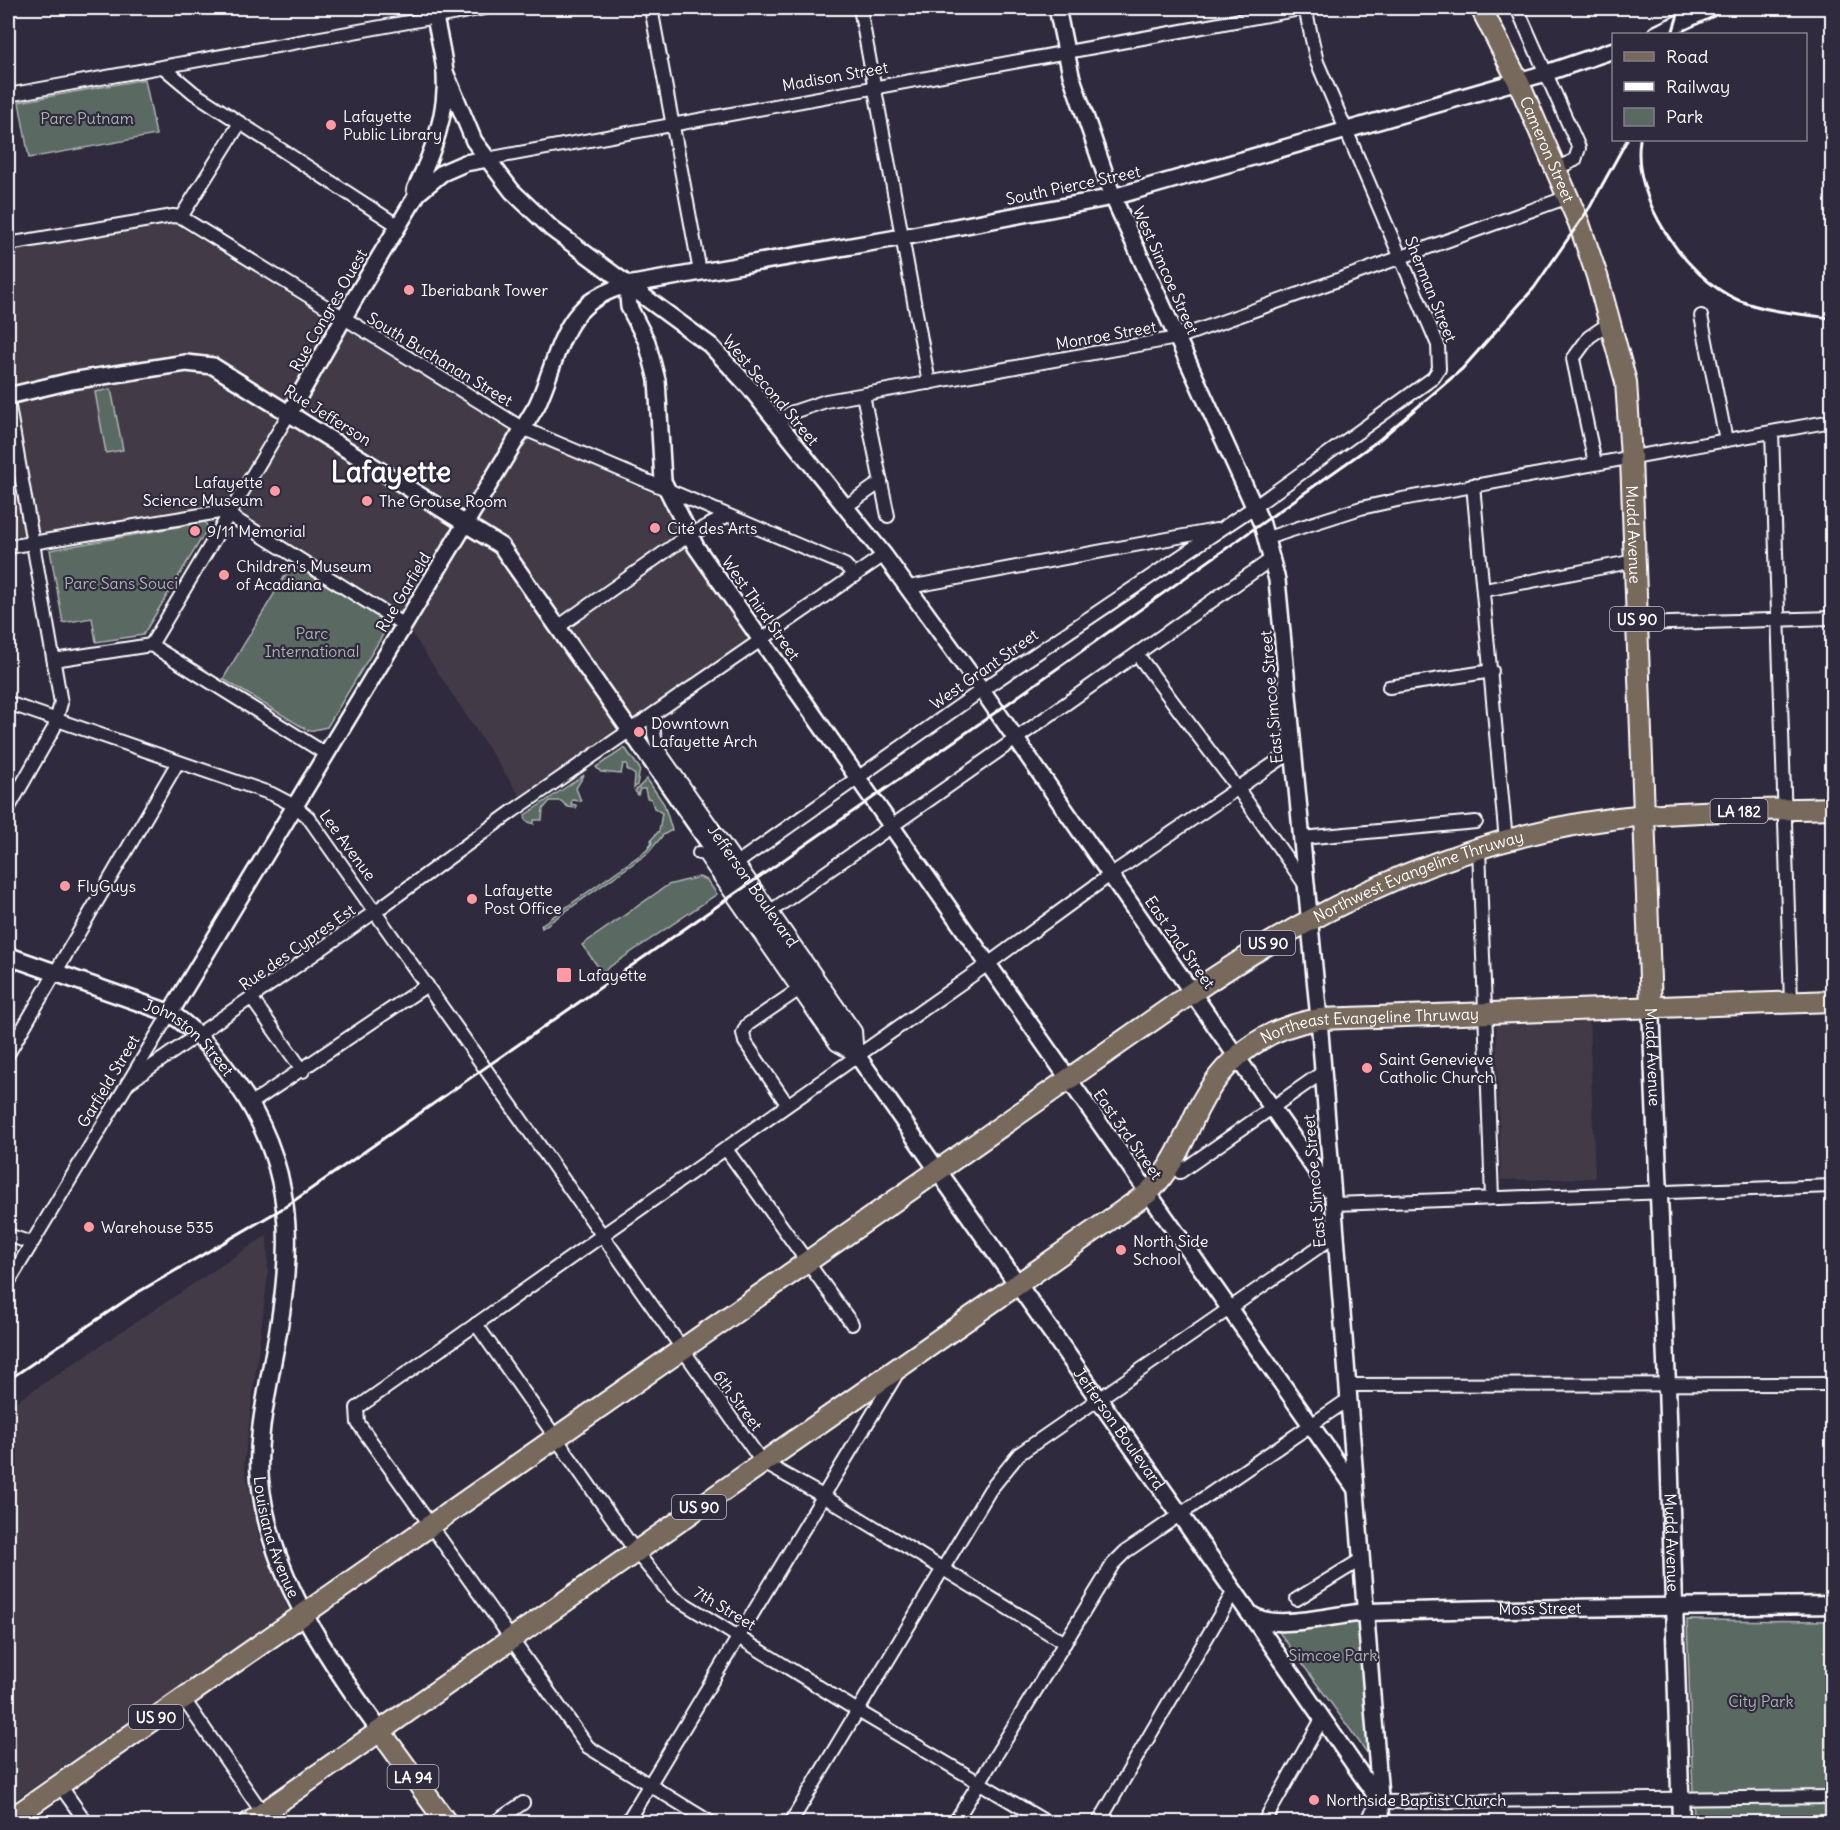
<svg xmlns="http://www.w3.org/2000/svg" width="1840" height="1830" font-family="Delius,sans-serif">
  <rect width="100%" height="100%" fill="#2f2a3d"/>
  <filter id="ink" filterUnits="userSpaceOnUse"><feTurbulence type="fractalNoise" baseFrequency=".0167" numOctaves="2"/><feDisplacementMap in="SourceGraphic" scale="12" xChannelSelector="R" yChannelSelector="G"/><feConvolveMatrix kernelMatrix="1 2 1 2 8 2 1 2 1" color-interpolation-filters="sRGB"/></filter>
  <g filter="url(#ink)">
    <g fill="#423a47">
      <path d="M172,222L512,431L657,495L750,640L524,802L399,614L225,508L8,546V251Z"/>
      <path d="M1589,1019L1595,1178L1501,1180L1496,1022Z"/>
      <path d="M267,1235L268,1274L244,1464L259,1539L289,1611L8,1805V1407Z"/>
    </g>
    <g fill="#5a6a62" stroke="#acb4b0" stroke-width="1.5">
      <path d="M145,79L156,135L29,158L19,102Z"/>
      <path d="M111,389L123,450L106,453L95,392Z"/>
      <path d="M205,522L208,528L143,635L96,642L92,618L63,623L50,550Z"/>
      <path d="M292,564L390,623L327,727L309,731L223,679Z"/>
      <path d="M625,748L640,769L637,785L634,788L635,775L627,769V764H623L621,774L601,772L596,767Z"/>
      <path d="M584,775L576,788L581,801L572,800L571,804L576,805V808L568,807L561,801H550L543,809L542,820H534V824L526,821L525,815Z"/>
      <path d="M647,779L664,804L672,830L663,835L648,853L542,928L541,925L647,850L652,843L651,840L659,831L662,813L654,808L651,799L647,798L645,789H640L638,795L635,791Z"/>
      <path d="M699,877L707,880L717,894L602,972L582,945L668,885Z"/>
      <path d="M1362,1617L1368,1754L1279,1632Z"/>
      <path d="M1687,1620L1832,1621V1822H1694Z"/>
    </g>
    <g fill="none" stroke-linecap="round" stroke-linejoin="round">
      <g stroke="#fff" stroke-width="16">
        <g id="minor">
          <path d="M651,8L700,272"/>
          <path d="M860,8L929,383"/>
          <path d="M1517,8L1579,148L1575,160L1555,169"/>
          <path d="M163,67L194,93L397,225"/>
          <path d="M8,95L485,8"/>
          <path d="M487,159L1306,8"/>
          <path d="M181,217L240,123"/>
          <path d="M8,244L173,216L181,217L522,428L845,565L855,576"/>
          <path d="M1701,316L1726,440"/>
          <path d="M863,395L888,516"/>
          <path d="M8,401L61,703L54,728L8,809"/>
          <path d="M777,423L790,413L826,401L1177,338L1568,197"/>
          <path d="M1772,432L1791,1002"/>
          <path d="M1595,463L1573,359L1589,337L1611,322"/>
          <path d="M1473,485L1506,841"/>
          <path d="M845,507L881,482"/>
          <path d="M1267,538L1361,508L1402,499L1832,421"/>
          <path d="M8,547L219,512L229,515L404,625"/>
          <path d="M909,587L1216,530"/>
          <path d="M1485,590L1635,561"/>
          <path d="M1637,624L1832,618"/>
          <path d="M558,627L689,535L727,516"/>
          <path d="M151,645L290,412"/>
          <path d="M1137,654L1238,789L1306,886"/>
          <path d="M54,660L151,645L326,754"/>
          <path d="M1389,687L1492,671"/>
          <path d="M8,703L272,794L295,806L308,817L762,1462L823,1496L1065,1643"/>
          <path id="s1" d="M653,715L654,734L659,751L855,1031L857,1056"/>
          <path d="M1302,838L1476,822"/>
          <path d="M1479,848L1492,1198"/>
          <path d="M699,853L704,854L836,1044L857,1056"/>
          <path d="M737,863L982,690L1254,507L1433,378L1439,369L1438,345L1317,62L1305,8"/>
          <path d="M771,911L1273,558"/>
          <path d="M252,999L303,1071"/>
          <path d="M8,1054L178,762"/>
          <path d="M128,1083L376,911L513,811L884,555"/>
          <path d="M250,1104L427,985"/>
          <path d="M787,1104L745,1042L743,1033L747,1025L798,990"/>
          <path d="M726,1149L852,1324"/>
          <path d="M1180,1172L1323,1072"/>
          <path d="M1334,1204L1832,1186"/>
          <path d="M8,1235L31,1243"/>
          <path d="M8,1283L170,1013"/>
          <path d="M476,1324L636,1552L672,1596L858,1711L1046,1822"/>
          <path d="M1348,1385L1832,1384"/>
          <path d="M1297,1599L1362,1559"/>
          <path d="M183,1698L269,1822"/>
          <path d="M59,1784L86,1822"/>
          <path d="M1380,1802L1832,1797"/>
          <path d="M495,1822L523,1803"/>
          <path d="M627,1822L898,1372"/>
          <path d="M710,1822L588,1747L358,1423L357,1408L988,964L1110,875L1294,750"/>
          <path d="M791,1822L990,1490L1019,1454L1336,1235"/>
          <path d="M955,1822L1113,1564L1125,1552L1349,1399"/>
          <path d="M1099,1822L1234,1591"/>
          <path d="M1264,1822L1322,1719"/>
        </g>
      </g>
      <g stroke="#fff" stroke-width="20">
        <g id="tertiary">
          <path d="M1057,8L1071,75L1113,197L1262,524L1277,580L1319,1019L1382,1822"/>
          <path d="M1656,34L1711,8"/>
          <path d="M445,72L474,141L512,191L552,229L710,345L750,388L884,555L982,690L1332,1194"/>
          <path d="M415,190C432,154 448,114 445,73C443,51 437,29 433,8"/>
          <path d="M627,285L629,307L647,342L657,380L663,481L696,547L1355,1488"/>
          <path d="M8,396L71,381L186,363L213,366L501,546L938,1171"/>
          <path d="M290,412L359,291L418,193L442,173L465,163L487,159"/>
          <path d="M170,1013L537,405C561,353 560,302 627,285L903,237L1113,197L1546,73L1614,50"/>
          <path d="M1250,1614L1380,1802L1368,1822"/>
        </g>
      </g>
      <g stroke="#fff" stroke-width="21">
        <g id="secondary">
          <path id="s2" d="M8,956L170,1013C203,1035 224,1064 245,1096C299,1181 292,1265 273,1359C266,1398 256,1441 260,1480C269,1573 327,1658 380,1731"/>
          <path id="s3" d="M1651,1007L1667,1385L1681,1822"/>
          <path id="s4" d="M938,1171L1250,1614C1274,1633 1337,1613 1369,1612C1524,1607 1678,1607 1832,1605"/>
        </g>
      </g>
      <g stroke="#fff" stroke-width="24">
        <g id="primary">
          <path id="s5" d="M1481,8L1518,81L1579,223L1597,276L1626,382L1631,457L1651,1007"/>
          <path d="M380,1731L446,1822"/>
        </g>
      </g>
      <g stroke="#fff" stroke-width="24">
        <g id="trunk">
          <path id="s6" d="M8,1821L1193,992C1328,899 1480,829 1646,815C1708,810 1770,810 1832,808"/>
          <path id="s7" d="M250,1822L1148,1193C1172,1169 1183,1141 1197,1111C1222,1060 1263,1028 1319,1019L1832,1001"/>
        </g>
      </g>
      <use href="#minor" stroke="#2f2a3d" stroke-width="12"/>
      <use href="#tertiary" stroke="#2f2a3d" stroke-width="15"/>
      <use href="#secondary" stroke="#2f2a3d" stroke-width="16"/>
      <use href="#primary" stroke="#77695c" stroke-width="20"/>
      <use href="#trunk" stroke="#77695c" stroke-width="20"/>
      <g stroke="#fff" stroke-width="3">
        <path d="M1672,34L1680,8"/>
        <path d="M1640,140C1631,197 1685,277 1738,300C1767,312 1801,314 1832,318"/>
        <path d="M8,1380L135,1294L285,1207L996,712L1379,440L1462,369L1534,288L1590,207L1627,140"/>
      </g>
    </g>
  </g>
  <g fill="#ff9aa2" stroke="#2f2a3d" stroke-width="2">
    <circle cx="331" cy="125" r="6"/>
    <circle cx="409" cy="290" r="6"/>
    <circle cx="275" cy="491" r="6"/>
    <circle cx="367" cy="501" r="6"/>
    <circle cx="655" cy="528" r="6"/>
    <circle cx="195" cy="531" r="6"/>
    <circle cx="224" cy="575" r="6"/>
    <circle cx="639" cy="732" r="6"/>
    <circle cx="65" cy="886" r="6"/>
    <circle cx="472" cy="899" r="6"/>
    <rect x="556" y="967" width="16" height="16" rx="3"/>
    <circle cx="1367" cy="1068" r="6"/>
    <circle cx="89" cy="1227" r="6"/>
    <circle cx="1121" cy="1250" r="6"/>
    <circle cx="1314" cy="1800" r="6"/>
  </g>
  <g text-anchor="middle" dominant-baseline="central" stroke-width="4.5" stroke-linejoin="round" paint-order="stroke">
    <g fill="#2f2a3d" stroke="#c1bfc5" stroke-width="1.5">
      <rect x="1610" y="607" width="54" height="24" rx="4.5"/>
      <rect x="1710.5" y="799" width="57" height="24" rx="4.5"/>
      <rect x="1241" y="931" width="54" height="24" rx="4.5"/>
      <rect x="672" y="1495" width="54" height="24" rx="4.5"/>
      <rect x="129" y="1705" width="54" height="24" rx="4.5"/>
      <rect x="387.5" y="1765" width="51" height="24" rx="4.5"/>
    </g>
    <g font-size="15" font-weight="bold" fill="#fff">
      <text x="1637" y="619">US 90</text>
      <text x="1739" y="811">LA 182</text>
      <text x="1268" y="943">US 90</text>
      <text x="699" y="1507">US 90</text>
      <text x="156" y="1717">US 90</text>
      <text x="413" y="1777">LA 94</text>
    </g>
    <g font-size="16" fill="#fff" stroke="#2f2a3d">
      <text transform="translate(835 76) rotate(-10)">Madison Street</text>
      <text stroke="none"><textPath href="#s5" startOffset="156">Cameron Street</textPath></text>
      <text transform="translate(1073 185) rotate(-12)">South Pierce Street</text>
      <text transform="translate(1166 270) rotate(66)">West Simcoe Street</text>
      <text transform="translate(1431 289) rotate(68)">Sherman Street</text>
      <text transform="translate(328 310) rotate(-60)">Rue Congres Ouest</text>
      <text transform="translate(1106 335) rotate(-10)">Monroe Street</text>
      <text transform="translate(440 359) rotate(31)">South Buchanan Street</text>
      <text transform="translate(771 390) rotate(50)">West Second Street</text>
      <text transform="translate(328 415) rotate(32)">Rue Jefferson</text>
      <text stroke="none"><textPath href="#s5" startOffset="555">Mudd Avenue</textPath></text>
      <text transform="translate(403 592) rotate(-59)">Rue Garfield</text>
      <text transform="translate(761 608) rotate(55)">West Third Street</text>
      <text transform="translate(984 669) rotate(-35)">West Grant Street</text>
      <text transform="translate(1271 697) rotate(-95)">East Simcoe Street</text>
      <text transform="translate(348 845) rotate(54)">Lee Avenue</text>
      <text stroke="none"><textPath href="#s6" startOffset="1701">Northwest Evangeline Thruway</textPath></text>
      <text stroke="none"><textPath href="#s1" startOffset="201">Jefferson Boulevard</textPath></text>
      <text transform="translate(1180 942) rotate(55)">East 2nd Street</text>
      <text transform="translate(297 947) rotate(-35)">Rue des Cypres Est</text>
      <text stroke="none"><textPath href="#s7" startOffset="1401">Northeast Evangeline Thruway</textPath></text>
      <text stroke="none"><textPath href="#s2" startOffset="201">Johnston Street</textPath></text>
      <text stroke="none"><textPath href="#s3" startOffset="50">Mudd Avenue</textPath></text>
      <text transform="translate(108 1081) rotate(-59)">Garfield Street</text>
      <text transform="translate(1128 1134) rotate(55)">East 3rd Street</text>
      <text transform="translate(1314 1181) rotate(-95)">East Simcoe Street</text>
      <text transform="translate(738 1400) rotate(54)">6th Street</text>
      <text stroke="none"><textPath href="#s4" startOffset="315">Jefferson Boulevard</textPath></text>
      <text stroke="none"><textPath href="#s2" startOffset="738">Louisiana Avenue</textPath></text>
      <text stroke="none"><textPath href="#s3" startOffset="536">Mudd Avenue</textPath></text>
      <text transform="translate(725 1608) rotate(31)">7th Street</text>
      <text stroke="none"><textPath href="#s4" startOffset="834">Moss Street</textPath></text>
    </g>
    <g font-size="16" fill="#fff" stroke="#2f2a3d" text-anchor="start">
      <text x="343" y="116">Lafayette<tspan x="343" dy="18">Public Library</tspan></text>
      <text x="421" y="290">Iberiabank Tower</text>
      <text x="263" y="482" text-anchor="end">Lafayette<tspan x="263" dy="18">Science Museum</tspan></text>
      <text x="379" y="501">The Grouse Room</text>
      <text x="667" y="528">Cité des Arts</text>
      <text x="207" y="531">9/11 Memorial</text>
      <text x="236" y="566">Children's Museum<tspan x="236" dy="18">of Acadiana</tspan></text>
      <text x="651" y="723">Downtown<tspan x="651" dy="18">Lafayette Arch</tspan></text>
      <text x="77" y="886">FlyGuys</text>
      <text x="484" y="890">Lafayette<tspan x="484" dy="18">Post Office</tspan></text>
      <text x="578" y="975">Lafayette</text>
      <text x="1379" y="1059">Saint Genevieve<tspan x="1379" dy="18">Catholic Church</tspan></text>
      <text x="101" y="1227">Warehouse 535</text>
      <text x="1133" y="1241">North Side<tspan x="1133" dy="18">School</tspan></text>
      <text x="1326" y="1800">Northside Baptist Church</text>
    </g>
    <g font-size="16" fill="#acb4b0" stroke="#2f2a3d">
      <text x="87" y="118">Parc Putnam</text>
      <text x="121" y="583">Parc Sans Souci</text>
      <text x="312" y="633">Parc<tspan x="312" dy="18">International</tspan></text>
      <text x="1333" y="1655">Simcoe Park</text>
      <text x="1761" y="1701">City Park</text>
    </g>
    <g font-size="28" font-weight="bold" fill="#fff" stroke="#2f2a3d">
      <text x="391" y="472">Lafayette</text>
    </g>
  </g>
  <rect width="1840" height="1830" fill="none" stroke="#2f2a3d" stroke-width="30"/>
  <rect x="15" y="15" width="1810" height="1800" fill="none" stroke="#fff" stroke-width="2" filter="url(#ink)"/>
  <rect x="1612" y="33" width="195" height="108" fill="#2f2a3d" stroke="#827f8b" stroke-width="1.5"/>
  <rect x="1624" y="52" width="30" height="9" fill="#77695c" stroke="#827f8b" stroke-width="1.5"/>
  <text x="1666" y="63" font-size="18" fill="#ffffff">Road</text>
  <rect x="1624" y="82" width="30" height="9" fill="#ffffff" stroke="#827f8b" stroke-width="1.5"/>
  <text x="1666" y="93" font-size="18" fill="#ffffff">Railway</text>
  <rect x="1624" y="108" width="30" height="18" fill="#5a6a62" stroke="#827f8b" stroke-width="1.5"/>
  <text x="1666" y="123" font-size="18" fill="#ffffff">Park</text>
</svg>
